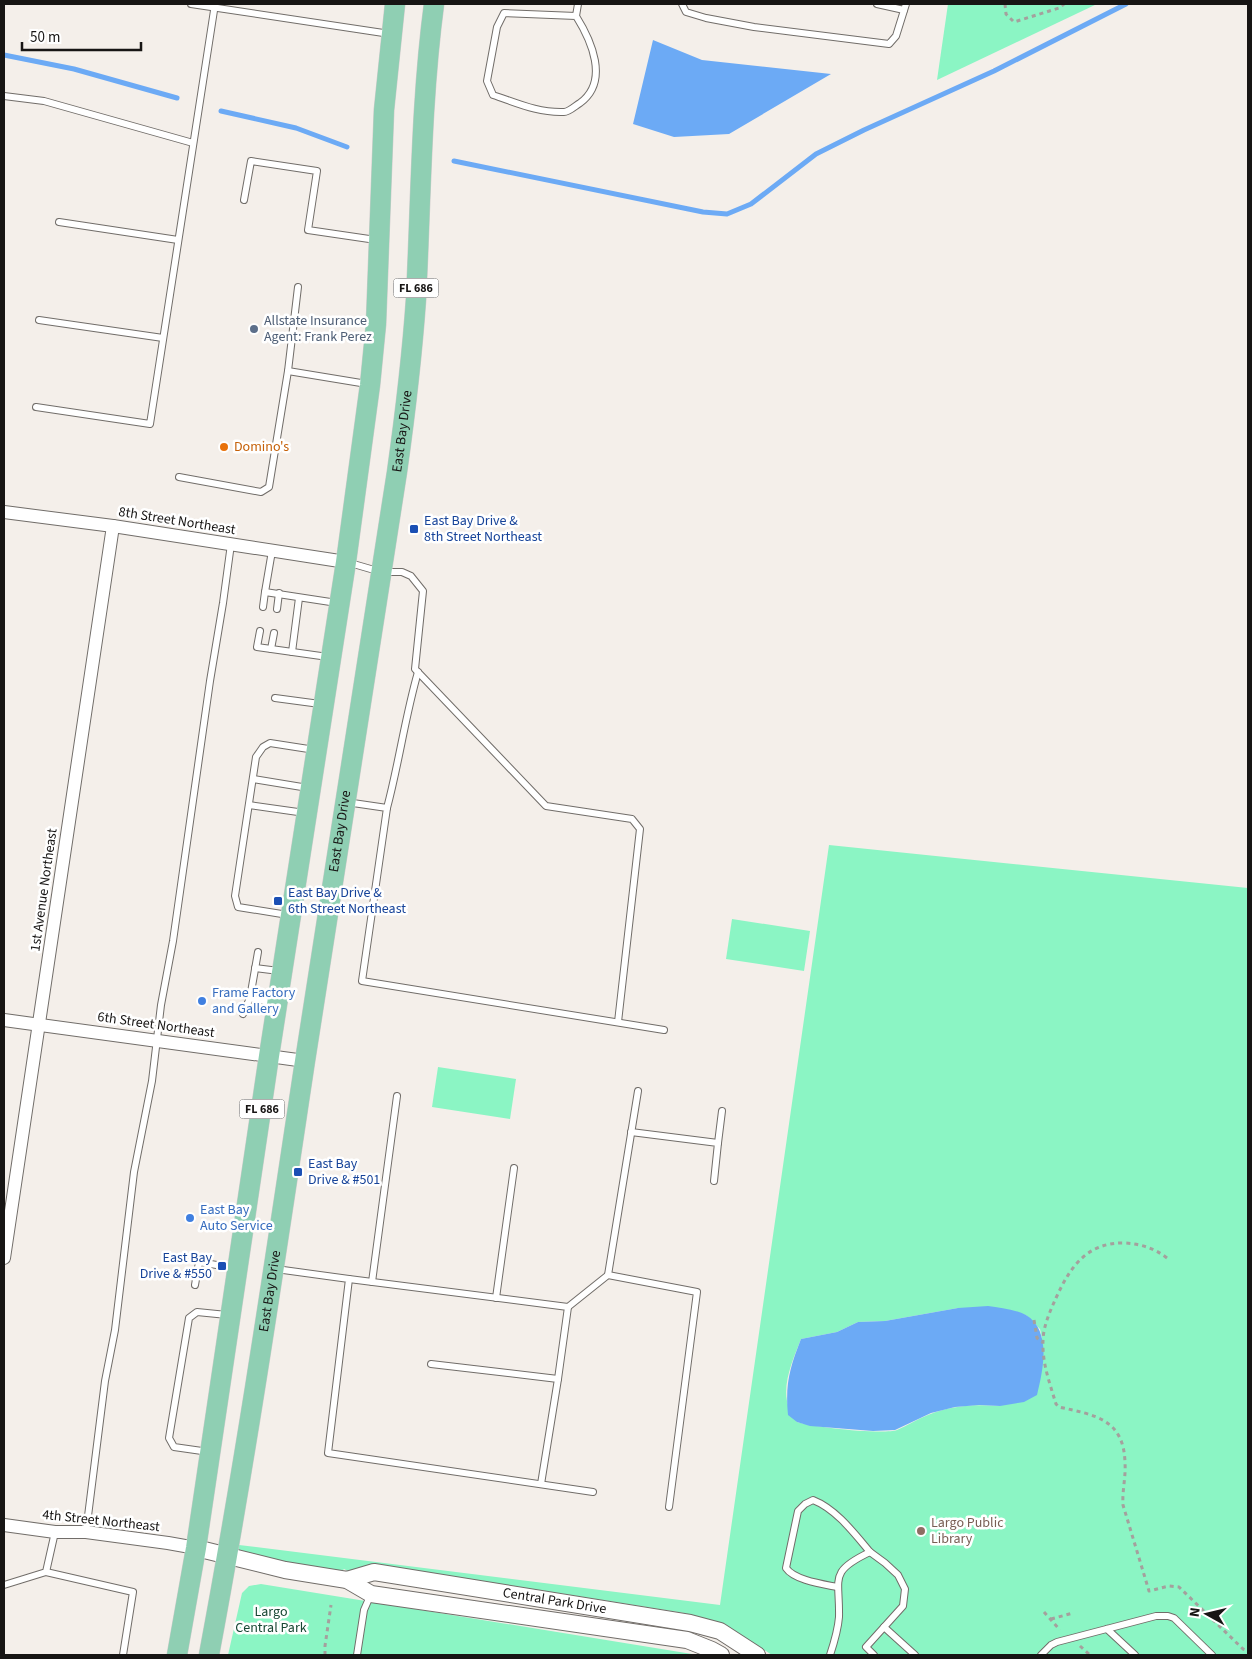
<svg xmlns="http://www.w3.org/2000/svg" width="1252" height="1659" font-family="'Source Sans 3',sans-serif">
  <rect width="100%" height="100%" fill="#f4efea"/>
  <g fill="#8bf5c4" fill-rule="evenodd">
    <path d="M948,4H1097L937,80Z"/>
    <path d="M829,845L1248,888V1655H772L725,1625L684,1613L375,1564L348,1571L344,1569L342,1571L287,1562L237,1550L239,1545L720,1605ZM958,1308L1026,1315L1040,1329L1042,1338L1000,1406C976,1404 951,1405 928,1415C917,1419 907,1426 897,1430C883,1435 812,1427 797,1422C794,1416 788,1408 787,1401C783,1381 794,1357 801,1339L837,1332L858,1322L885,1321Z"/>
    <path d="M732,919L810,931L804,971L726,959Z"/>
    <path d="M438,1067L516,1079L510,1119L432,1107Z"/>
    <path d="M261,1584L692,1654L699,1655H228L242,1593L249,1586Z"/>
  </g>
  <g fill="#6caaf5">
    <path d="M653,40L702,60L831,74L729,134L674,137L633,124Z"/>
    <path d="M988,1306C1000,1308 1015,1309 1026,1315C1052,1331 1043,1370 1037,1395L1024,1402L1000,1406L979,1405L955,1407L931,1413L895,1430L873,1431L810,1426L797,1422L788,1415C785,1384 790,1367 801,1339L837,1332L858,1322L885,1321L958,1308Z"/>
  </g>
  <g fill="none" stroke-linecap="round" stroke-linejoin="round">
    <g stroke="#6caaf5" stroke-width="5">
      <path d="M4,55L74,69L177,98"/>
      <path d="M221,111L296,128L347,147"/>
      <path d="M454,161L703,212L727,214L751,204L816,154L864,130L994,71L1126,4"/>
    </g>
    <g stroke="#716d69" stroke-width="8">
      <g id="service">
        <path d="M191,4L390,34"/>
        <path d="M682,4L686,12L706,18L754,27L889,44L896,36L906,4"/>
        <path d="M877,4L904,10"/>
        <path d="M576,16L504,13L497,27L487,81L493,95C517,103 538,113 564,112C569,112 575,106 580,103C610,81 591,40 576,16L578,4"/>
        <path d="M4,96L44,101L193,143"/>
        <path d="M244,200L251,161L317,171L308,230L376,240"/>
        <path d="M59,222L178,240"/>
        <path d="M298,287L288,371L367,384"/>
        <path d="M39,320L163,338"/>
        <path d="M36,407L150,424L215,4"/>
        <path d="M179,477L261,492L269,487L288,371"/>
        <path d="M272,551L265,592L337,603"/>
        <path d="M350,563L381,572H402L411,576L423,591L415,669L546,806L632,819L640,829L618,1022"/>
        <path d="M263,607L265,592"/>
        <path d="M277,609L279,593"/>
        <path d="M260,631L257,647L328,657"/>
        <path d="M271,649L274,633"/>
        <path d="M292,652L299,598"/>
        <path d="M275,698L320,704"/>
        <path d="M253,779L308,788"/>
        <path d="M346,802L387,808L362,981L664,1030"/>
        <path d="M249,805L305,813"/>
        <path d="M387,808C399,763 405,717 418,672"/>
        <path d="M288,915L238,907L235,896L256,757L263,747L270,743L315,750"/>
        <path d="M255,968L279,971"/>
        <path d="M250,998L274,1003"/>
        <path d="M243,1014L250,998L258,952"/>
        <path d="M631,1132L718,1143L714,1181"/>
        <path d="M718,1143L722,1111"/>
        <path d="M276,1269L349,1279L328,1453L593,1492"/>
        <path d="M608,1275L697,1292L669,1507"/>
        <path d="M349,1279L568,1307L558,1379"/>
        <path d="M372,1282L397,1096"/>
        <path d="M195,1285L199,1262L234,1268"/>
        <path d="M496,1298L514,1168"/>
        <path d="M568,1307L608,1275L638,1091"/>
        <path d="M431,1364L558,1379L541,1484"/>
        <path d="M209,1452L174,1447L169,1438L189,1318L197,1312L227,1315"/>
        <path d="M86,1532L105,1381L115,1330L134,1172L152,1081L161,1005L173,941L210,681L223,603L231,544"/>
        <path d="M46,1572L133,1592L123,1655"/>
        <path d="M4,1585L46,1572L55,1532"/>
        <path d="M837,1587C822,1584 794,1580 786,1568L798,1511L805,1504L813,1500C836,1509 854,1533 870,1552"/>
        <path d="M884,1627L915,1655"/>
        <path d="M1107,1629L1135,1655"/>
        <path d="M357,1655L364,1610L371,1594"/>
        <path d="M830,1655C834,1643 838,1630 839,1617C840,1578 828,1572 870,1552L885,1563L898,1575L905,1589L903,1606L866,1647L874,1655"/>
        <path d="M1041,1655L1051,1645L1057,1642L1156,1616H1168L1174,1618L1212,1655"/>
      </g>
    </g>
    <g stroke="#716d69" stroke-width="14">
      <g id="minor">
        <path d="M4,512L113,526L346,562"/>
        <path d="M4,1020L305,1061"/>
        <path d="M4,1258L113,526"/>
        <path d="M4,1525L55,1532H86L168,1543L196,1548"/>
      </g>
    </g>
    <g stroke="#716d69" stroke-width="18">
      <g id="tertiary">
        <path d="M196,1548L285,1570L347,1580L371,1594L687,1640L712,1650L721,1655"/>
        <path id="s1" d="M347,1580L374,1572L690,1623L720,1631L757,1655"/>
      </g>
    </g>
    <g stroke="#cccccb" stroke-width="21">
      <g id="primary">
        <path d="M177,1655L196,1548L269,1056L346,562L370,385L376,324L384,110L395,4"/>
        <path id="s2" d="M209,1655C246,1458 275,1260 305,1061C334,865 366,669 397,472C405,415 412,357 416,299C421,200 421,102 434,4"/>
      </g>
    </g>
    <g stroke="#a4a09d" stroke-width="3" stroke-dasharray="4 4" stroke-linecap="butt">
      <path d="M1005,4L1006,14L1014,22L1059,8L1064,4"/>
      <path d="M1167,1258C1154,1248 1141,1244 1125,1243C1087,1242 1070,1267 1056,1298C1050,1311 1043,1327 1043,1341C1042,1363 1050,1384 1056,1404L1059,1407C1095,1415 1124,1419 1125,1463C1126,1477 1122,1491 1123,1505L1149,1591L1169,1586L1179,1587L1243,1649L1248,1651"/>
      <path d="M1034,1320L1037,1338L1042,1342"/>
      <path d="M1044,1612L1060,1630"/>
      <path d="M1051,1619L1073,1613"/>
      <path d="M1080,1646L1090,1655"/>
      <path d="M325,1655V1646L331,1605"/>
    </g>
    <use href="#service" stroke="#fff" stroke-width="6"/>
    <use href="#minor" stroke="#fff" stroke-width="12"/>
    <use href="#tertiary" stroke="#fff" stroke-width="16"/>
    <use href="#primary" stroke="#8fcfb3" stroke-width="20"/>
  </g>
  <circle fill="#5c6f8a" stroke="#fff" stroke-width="2" cx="254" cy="329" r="5"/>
  <circle fill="#e8710a" stroke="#fff" stroke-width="2" cx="224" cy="447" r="5"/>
  <g fill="#1a4fb4" stroke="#fff" stroke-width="2">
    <rect x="409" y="524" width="10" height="10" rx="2.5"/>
    <rect x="273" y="896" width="10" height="10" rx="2.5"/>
    <rect x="293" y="1167" width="10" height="10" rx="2.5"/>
    <rect x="217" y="1261" width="10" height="10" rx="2.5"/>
  </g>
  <g fill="#3f7fe0" stroke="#fff" stroke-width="2">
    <circle cx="202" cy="1001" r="5"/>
    <circle cx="190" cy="1218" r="5"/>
  </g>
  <circle fill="#8d6e63" stroke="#fff" stroke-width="2" cx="921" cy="1531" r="5"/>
  <g text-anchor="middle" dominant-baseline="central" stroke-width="5" stroke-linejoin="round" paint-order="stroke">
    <g fill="#fff" stroke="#5d5b5a" stroke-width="1">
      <rect x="393.5" y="278.5" width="45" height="19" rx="4"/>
      <rect x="239.5" y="1099.5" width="45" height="19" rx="4"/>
    </g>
    <g font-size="12" font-weight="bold" fill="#171514">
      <text x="416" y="288">FL 686</text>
      <text x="262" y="1109">FL 686</text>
    </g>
    <g font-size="14" fill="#4e5e75" stroke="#fff" text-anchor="start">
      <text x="264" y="321">Allstate Insurance<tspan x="264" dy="16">Agent: Frank Perez</tspan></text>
    </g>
    <g font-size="14" fill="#171514" stroke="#fff">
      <text stroke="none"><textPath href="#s2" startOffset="1239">East Bay Drive</textPath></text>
      <text transform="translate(177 521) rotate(9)">8th Street Northeast</text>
      <text stroke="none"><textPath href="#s2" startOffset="834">East Bay Drive</textPath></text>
      <text transform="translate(44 890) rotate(-82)">1st Avenue Northeast</text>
      <text transform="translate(156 1025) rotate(8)">6th Street Northeast</text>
      <text stroke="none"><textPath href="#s2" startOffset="369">East Bay Drive</textPath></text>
      <text transform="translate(101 1521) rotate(6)">4th Street Northeast</text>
      <text stroke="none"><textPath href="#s1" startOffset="211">Central Park Drive</textPath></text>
    </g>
    <g font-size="14" fill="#c56008" stroke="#fff" text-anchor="start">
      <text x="234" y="447">Domino's</text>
    </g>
    <g font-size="14" fill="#164399" stroke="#fff" text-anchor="start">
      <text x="424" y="521">East Bay Drive &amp;<tspan x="424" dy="16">8th Street Northeast</tspan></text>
      <text x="288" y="893">East Bay Drive &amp;<tspan x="288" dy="16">6th Street Northeast</tspan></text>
      <text x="308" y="1164">East Bay<tspan x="308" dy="16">Drive &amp; #501</tspan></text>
      <text x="212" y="1258" text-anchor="end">East Bay<tspan x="212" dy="16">Drive &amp; #550</tspan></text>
    </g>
    <g font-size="14" fill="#366cbe" stroke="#fff" text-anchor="start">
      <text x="212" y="993">Frame Factory<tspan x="212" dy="16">and Gallery</tspan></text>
      <text x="200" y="1210">East Bay<tspan x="200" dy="16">Auto Service</tspan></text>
    </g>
    <g font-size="14" fill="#785e54" stroke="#fff" text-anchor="start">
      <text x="931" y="1523">Largo Public<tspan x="931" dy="16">Library</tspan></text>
    </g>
    <g font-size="14" fill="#174733" stroke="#fff">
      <text x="271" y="1612">Largo<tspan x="271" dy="16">Central Park</tspan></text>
    </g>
  </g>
  <rect width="1252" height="1659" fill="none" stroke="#171514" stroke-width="10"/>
  <g transform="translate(1207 1614) rotate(278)" stroke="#ffffff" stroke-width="4" paint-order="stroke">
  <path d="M0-4L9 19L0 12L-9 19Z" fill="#171514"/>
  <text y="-8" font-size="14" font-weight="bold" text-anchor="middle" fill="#171514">N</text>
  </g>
  <path d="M22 42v8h119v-8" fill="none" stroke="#171514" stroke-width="2.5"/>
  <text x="30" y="42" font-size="15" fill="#171514" stroke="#ffffff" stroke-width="4" paint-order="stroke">50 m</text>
</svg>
